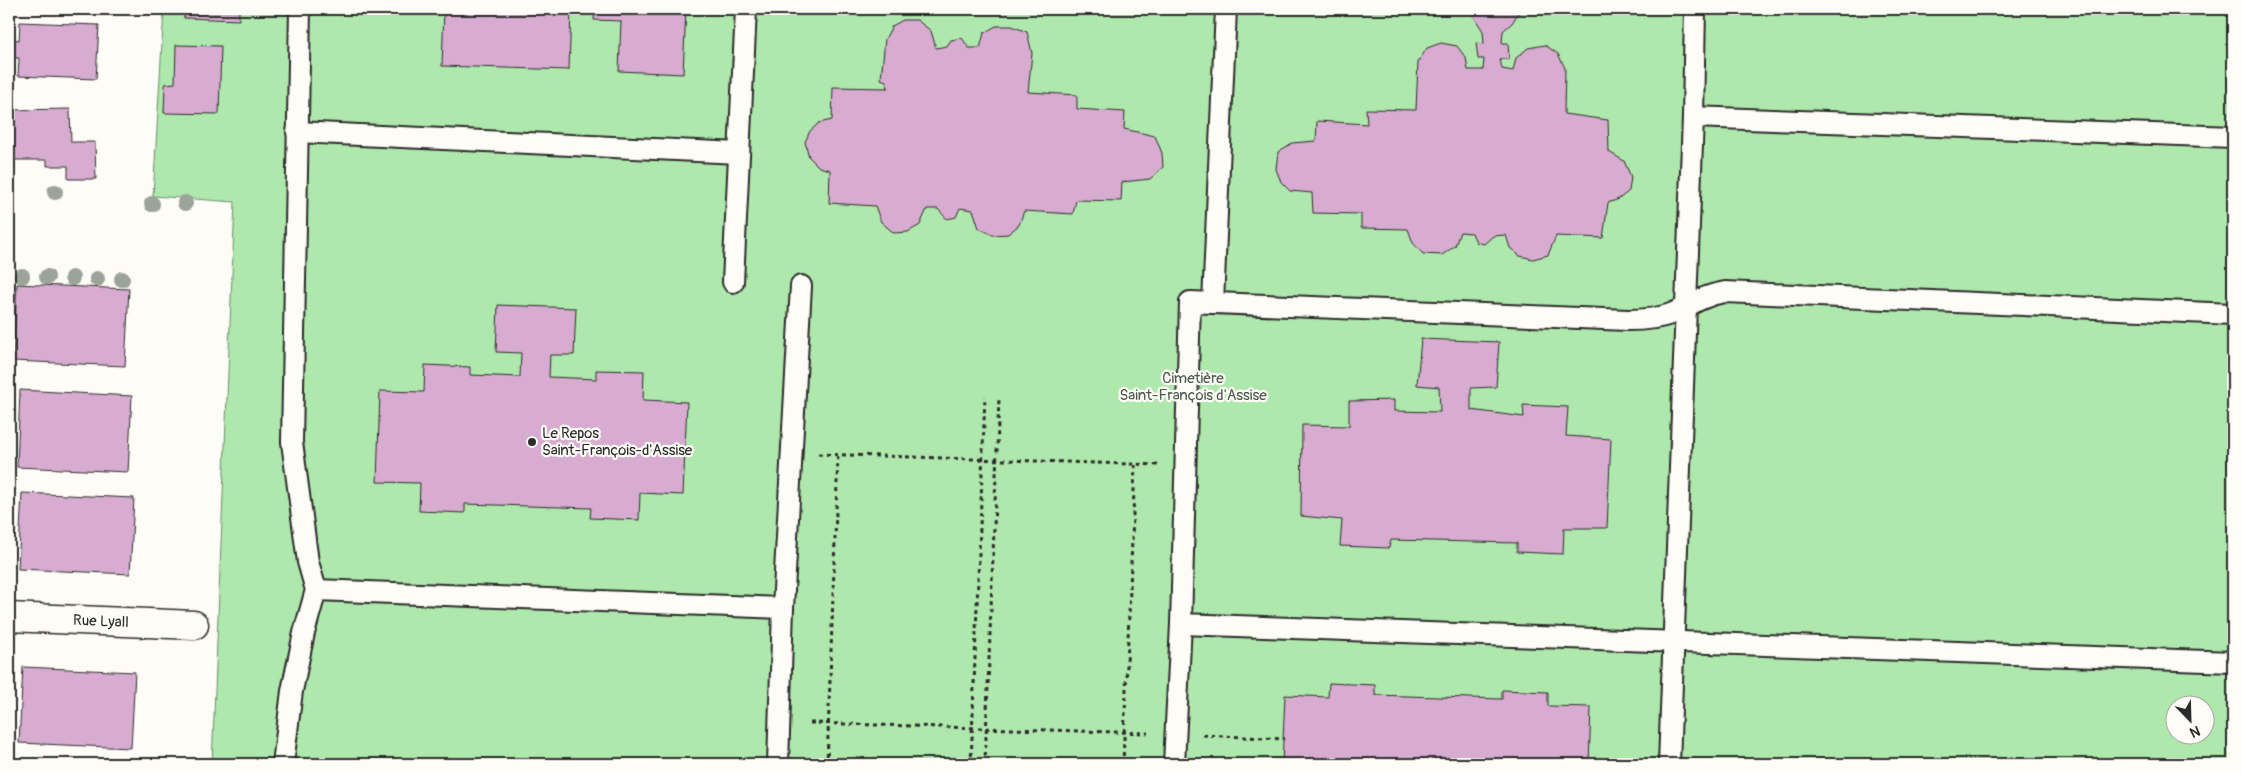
<svg xmlns="http://www.w3.org/2000/svg" width="2242" height="773" font-family="Pangolin,sans-serif">
  <rect width="100%" height="100%" fill="#fdfcf7"/>
  <filter id="ink" filterUnits="userSpaceOnUse"><feTurbulence type="fractalNoise" baseFrequency=".02" numOctaves="2"/><feDisplacementMap in="SourceGraphic" scale="10" xChannelSelector="R" yChannelSelector="G"/><feConvolveMatrix kernelMatrix="1 2 1 2 8 2 1 2 1" color-interpolation-filters="sRGB"/></filter>
  <g filter="url(#ink)">
    <path fill="#afe8ac" stroke="#6d8a6c" fill-rule="evenodd" d="M164,9H2233V764H212L235,202L153,196ZM2174,706H2204V736H2174Z"/>
    <g fill="#d7acd0" stroke="#2b2b2b">
      <path d="M184,9H239V20L184,18Z"/>
      <path d="M444,9H571L569,70L442,66Z"/>
      <path d="M595,9H686L683,74L619,71L621,21L594,20Z"/>
      <path d="M1472,9H1561L1519,12L1512,23L1503,31L1502,43H1508L1509,60L1500,59L1502,69L1513,71L1516,58L1528,48L1545,45L1558,54L1565,68L1564,114L1608,120L1609,152L1624,161L1631,177L1629,191L1619,199L1608,203L1603,238L1556,236L1548,255L1533,259L1520,256L1510,248L1506,235L1493,236L1484,244L1476,242L1472,233L1460,232L1455,246L1442,255L1423,254L1413,243L1408,229L1361,228V214L1313,213L1312,193L1290,191L1281,182L1276,169L1278,152L1292,143L1316,141L1317,121L1367,124L1366,109L1416,110L1418,62L1427,48L1441,43L1457,46L1466,58L1468,70H1483L1484,59H1478L1476,43L1484,44L1483,31L1472,14Z"/>
      <path d="M903,20H917L931,31L936,48L947,46L951,40L962,38L969,48H980L984,33L996,26H1012L1027,32L1032,53L1028,92L1077,95V109L1125,112L1124,129L1155,136L1162,153L1163,167L1150,179L1122,182L1121,201L1076,200L1073,214L1024,211L1019,225L1008,234L993,235L979,228L973,210L960,208L956,217L947,219L938,209H927L920,225L908,232L894,233L881,222L875,206L829,203L830,170L819,167L809,157L805,142L810,131L819,123L832,120L833,87L888,88L886,81L881,79L885,39L892,26Z"/>
      <path d="M20,22L99,25L96,79L18,76L19,58H11L12,39L19,40Z"/>
      <path d="M176,45L221,46L219,114L164,113L165,84L175,83Z"/>
      <path d="M70,109L71,142H95L96,179H68V166H47V160H9V110Z"/>
      <path d="M17,284L129,289L125,366L13,361Z"/>
      <path d="M498,305L576,308L574,355H550L549,377L596,379V370L644,371L643,400L687,402L683,495L640,493L639,520L590,518L591,508L465,504V513L419,511L420,483L377,482L380,391L424,392L425,365L470,367V375L520,377L521,353L496,352Z"/>
      <path d="M1421,339L1499,342L1496,387L1471,388V410L1524,417L1523,405L1568,407L1566,436L1611,439L1607,528H1564L1563,554L1517,552V543L1391,540L1389,548L1340,546L1342,520L1301,516L1302,425L1349,426V401L1394,400V411L1440,412L1439,387L1417,385Z"/>
      <path d="M20,390L132,396L128,472L17,467Z"/>
      <path d="M22,493L134,498L130,574L18,569Z"/>
      <path d="M23,667L135,672L131,748L19,743Z"/>
      <path d="M1329,683L1375,685V695L1502,699V690L1548,692V706L1591,707L1589,764H1282L1285,695L1328,697Z"/>
    </g>
    <g fill="none" stroke-linecap="round" stroke-linejoin="round">
      <g stroke="#2b2b2b" stroke-width="24">
        <g id="service">
          <path d="M1695,9L1693,117L2233,137"/>
          <path d="M297,132L739,153"/>
          <path d="M733,282L746,9"/>
          <path d="M1213,303L1226,9"/>
          <path d="M2233,314L1725,292C1701,296 1692,305 1671,314C1657,319 1643,320 1628,320L1190,302L1181,624L2233,662"/>
          <path d="M316,590L783,608"/>
          <path d="M283,764L292,691L304,633L316,590L308,562L292,442L300,9"/>
          <path d="M778,764L783,608L801,286"/>
          <path d="M1174,764L1181,624"/>
          <path d="M1669,764L1693,117"/>
        </g>
      </g>
      <g stroke="#2b2b2b" stroke-width="31">
        <g id="minor">
          <path id="s1" d="M9,617L194,625"/>
        </g>
      </g>
      <g stroke="#2b2b2b" stroke-width="3" stroke-dasharray="4 4" stroke-linecap="butt">
        <path d="M818,454L1159,465"/>
        <path d="M810,723L1148,733"/>
        <path d="M1203,735L1284,739"/>
        <path d="M827,764L838,455"/>
        <path d="M971,764L985,396"/>
        <path d="M985,764L999,398"/>
        <path d="M1123,764L1135,465"/>
      </g>
      <use href="#service" stroke="#fdfcf7" stroke-width="20"/>
      <use href="#minor" stroke="#fdfcf7" stroke-width="28"/>
    </g>
    <g fill="#9ca398">
      <circle cx="55" cy="192" r="8"/>
      <circle cx="185" cy="203" r="8"/>
      <circle cx="152" cy="204" r="8"/>
      <circle cx="22" cy="276" r="8"/>
      <circle cx="47" cy="277" r="8"/>
      <circle cx="72" cy="278" r="8"/>
      <circle cx="97" cy="279" r="8"/>
      <circle cx="122" cy="279" r="8"/>
    </g>
  </g>
  <circle fill="#2b2b2b" stroke="#fdfcf7" stroke-width="2" cx="532" cy="442" r="5"/>
  <g text-anchor="middle" dominant-baseline="central" stroke-width="4.5" stroke-linejoin="round" paint-order="stroke">
    <g font-size="15" fill="#4c5a4b" stroke="#fdfcf7">
      <text x="1193" y="378">Cimetière<tspan x="1193" dy="17">Saint-François d'Assise</tspan></text>
    </g>
    <g font-size="15" fill="#2b2b2b" stroke="#fdfcf7" text-anchor="start">
      <text x="542" y="433">Le Repos<tspan x="542" dy="17">Saint-François-d'Assise</tspan></text>
    </g>
    <g font-size="15" fill="#2b2b2b" stroke="#fdfcf7">
      <text stroke="none"><textPath href="#s1" startOffset="92">Rue Lyall</textPath></text>
    </g>
  </g>
  <rect width="2242" height="773" fill="none" stroke="#fdfcf7" stroke-width="30"/>
  <rect x="15" y="15" width="2212" height="743" fill="none" stroke="#2b2b2b" stroke-width="2" filter="url(#ink)"/>
  <g transform="translate(2190 720) rotate(157)"><circle r="24" fill="#fdfcf7" stroke="#a9a8a5"/>
  <path d="M0-4L9 19L0 12L-9 19Z" fill="#2b2b2b"/>
  <text y="-8" font-size="14" font-weight="bold" text-anchor="middle" fill="#2b2b2b">N</text>
  </g>
</svg>
